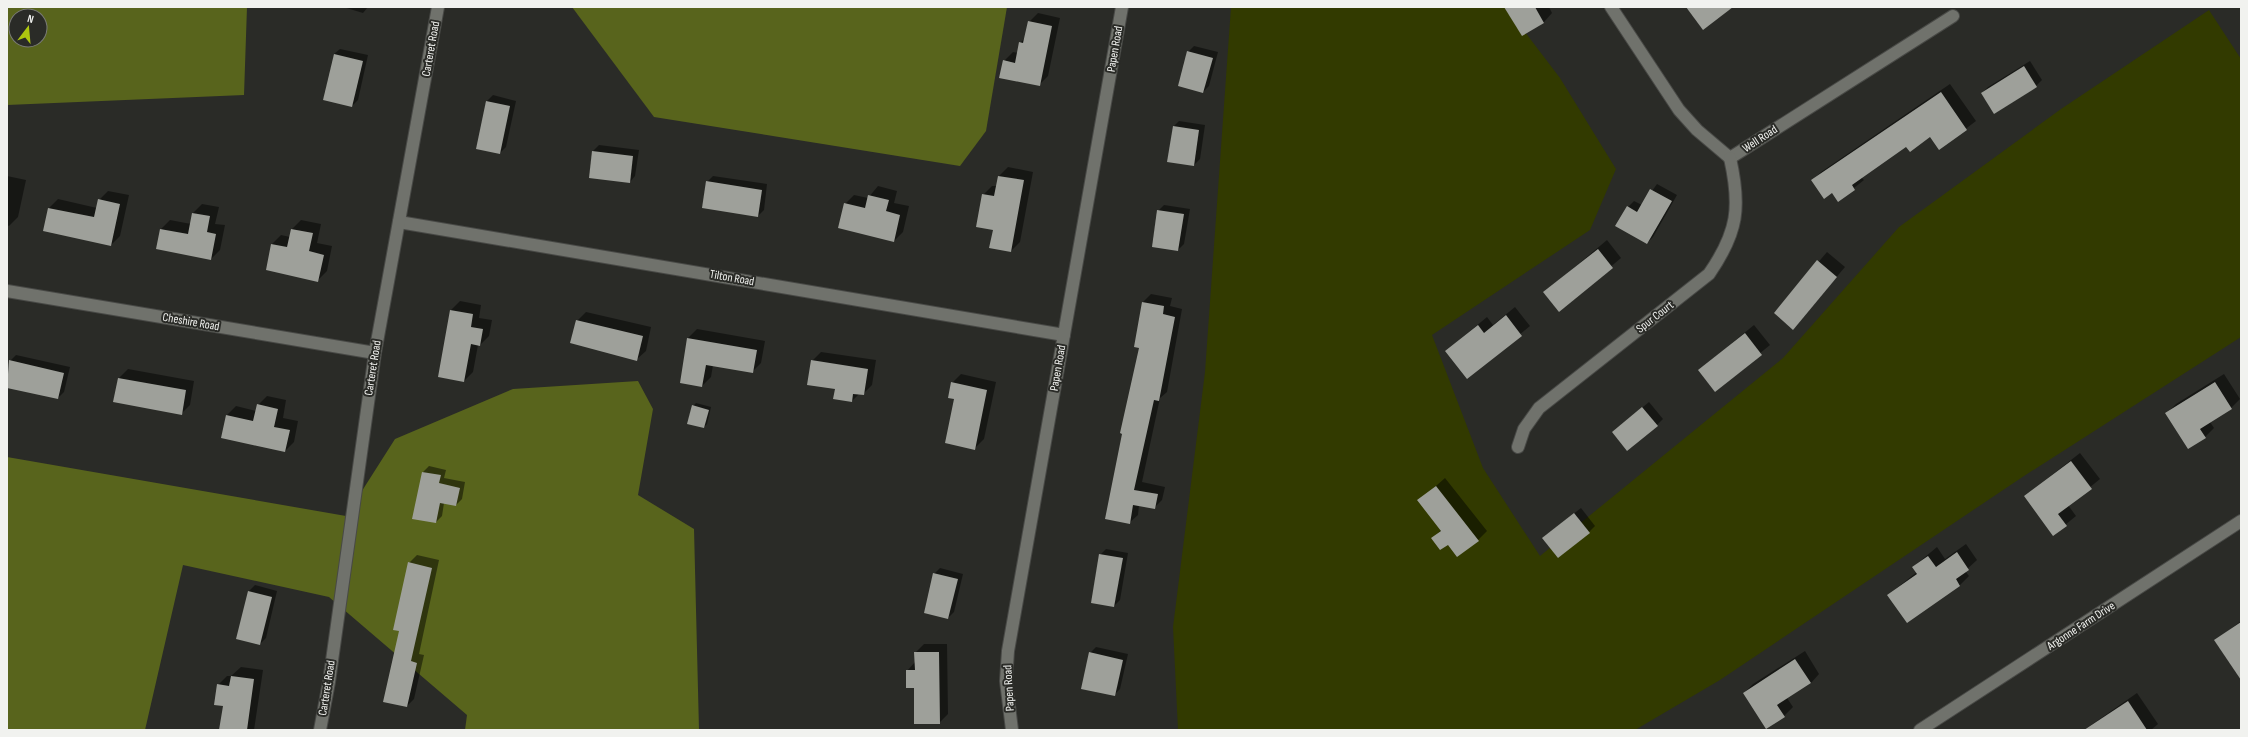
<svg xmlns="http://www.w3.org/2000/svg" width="2248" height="737" font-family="'Sofia Sans Condensed',sans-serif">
  <rect width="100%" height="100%" fill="#2a2b27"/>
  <path fill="#323a00" d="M1231,7H1506L1560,78L1616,169L1590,230L1432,335L1483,468L1540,556L1783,358L1899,227L2061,109L2209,10L2241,59V337L2024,476L1720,680L1635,730H1178L1173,627L1205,372Z"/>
  <g fill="#58641c" fill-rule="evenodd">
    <path d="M7,7H247L244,95L7,105ZM16,16H40V40H16Z"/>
    <path d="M572,7H1007L986,131L960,166L654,117Z"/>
    <path d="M638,381L653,409L638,495L694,529L699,730H465L467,715L329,597L183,565L145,730H7V457L346,516L395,439L513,389Z"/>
  </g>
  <g fill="#0007">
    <path d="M343,7H368L363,13Z"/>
    <path d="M1506,7H1549L1552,13L1544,22L1522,35Z"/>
    <path d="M1038,13L1060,18L1048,76L1039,85L1004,61L1013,52L1018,53L1020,43L1025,38L1029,22Z"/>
    <path d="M1194,46L1218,52L1209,86L1203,92L1188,52Z"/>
    <path d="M340,49L368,55L358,100L352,106L334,54Z"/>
    <path d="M2030,61L2042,80L2036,86L1982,93L1988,87Z"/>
    <path d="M1950,84L1976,121L1939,149L1931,136L1906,145L1861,177L1864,180L1839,200L1833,192L1812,181L1821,172Z"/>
    <path d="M493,95L516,101L506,147L500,153L487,101Z"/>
    <path d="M1179,121L1205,125L1200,159L1194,165L1173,127Z"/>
    <path d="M599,145L639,150L635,176L630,182L593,151Z"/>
    <path d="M1008,167L1033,172L1020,242L1011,251L994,229L983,195L992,186H997L999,176Z"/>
    <path d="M7,176L26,180L18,217L9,226L7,225Z"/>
    <path d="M713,176L767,184L764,210L758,216L707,182Z"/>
    <path d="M1657,184L1677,195L1653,237L1647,243L1628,207L1634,201L1642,205Z"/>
    <path d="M878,186L897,191L894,203L909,206L903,232L894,241L845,204L854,195L868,198Z"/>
    <path d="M108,191L129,195L120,236L111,245L49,208L58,199L97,208L99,200Z"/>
    <path d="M202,204L219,207L215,224L225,225L220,250L211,259L161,229L170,220L191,224L193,213Z"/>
    <path d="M1164,205L1190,209L1184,244L1178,250L1158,211Z"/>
    <path d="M301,220L321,224L317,243L332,246L327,271L318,280L272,244L281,235L290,237L292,229Z"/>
    <path d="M1607,240L1621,258L1559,310L1545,292Z"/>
    <path d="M1827,252L1845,267L1793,328L1775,313Z"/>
    <path d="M1151,294L1172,298L1170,306L1182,309L1167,392L1160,398L1142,482L1165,487L1162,500L1154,508L1139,505L1138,515L1129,523L1143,302Z"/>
    <path d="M460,301L481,305L479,318L492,320L489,336L480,345H478L473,372L464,381L439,377L451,310Z"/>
    <path d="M1515,307L1530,326L1467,378L1446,351L1487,317L1493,325Z"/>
    <path d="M586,312L651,327L646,351L637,359L577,321Z"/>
    <path d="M1754,325L1770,345L1715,390L1699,370Z"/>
    <path d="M697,329L765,341L761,363L752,372L713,365L711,377L702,386L681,382L688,338Z"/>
    <path d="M821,352L876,360L872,385L863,394H859L852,401L836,389L812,361Z"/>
    <path d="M16,355L70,367L64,392L58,398L7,387L10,361Z"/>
    <path d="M128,369L194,381L190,405L181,414L119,378Z"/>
    <path d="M961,374L996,382L984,439L975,448L955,399L952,383Z"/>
    <path d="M2224,374L2240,399L2231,408L2210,422L2214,428L2205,437L2167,413L2176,404Z"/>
    <path d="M267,396L286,400L283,418L298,421L294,442L285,451L227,415L236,406L256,411L258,405Z"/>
    <path d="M1649,402L1663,419L1657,425L1613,432Z"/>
    <path d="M696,403L711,407L707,424L704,427L693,406Z"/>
    <path d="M2080,453L2100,479L2068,505L2076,516L2054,534L2025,496Z"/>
    <path d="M429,466L446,470L444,478L465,482L462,499L456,505L444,503L442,516L436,522L414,518L423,472Z"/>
    <path d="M1445,478L1487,531L1478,540L1448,543L1432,539L1441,530L1419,501Z"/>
    <path d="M1581,508L1595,526L1589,532L1543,538Z"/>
    <path d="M1966,544L1977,560L1965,571L1969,576L1960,585L1907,622L1888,595L1917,572L1913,567L1937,547L1945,559Z"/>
    <path d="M1106,549L1128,553L1120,600L1114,606L1100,555Z"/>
    <path d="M417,555L439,560L419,654L424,655L414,699L407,706L400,630L409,563Z"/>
    <path d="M940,568L963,574L954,612L948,618L934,574Z"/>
    <path d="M255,585L277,591L266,638L260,644L237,638L249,591Z"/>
    <path d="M2241,621V678L2215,641Z"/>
    <path d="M924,644H947L948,714L939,723L915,687L907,671L915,662V653Z"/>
    <path d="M1096,647L1128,654L1120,689L1114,695L1090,653Z"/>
    <path d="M1805,651L1819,674L1811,683L1787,698L1793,707L1784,716L1744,693L1753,684Z"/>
    <path d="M241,667L263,670L254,730H220L224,705L218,685L227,676H231Z"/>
    <path d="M2137,693L2158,724L2151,730H2084Z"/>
  </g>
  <g fill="#9ea09a">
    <path d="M1504,7H1535L1544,23L1522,36Z"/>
    <path d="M1686,7H1733L1703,30Z"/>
    <path d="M1028,21L1052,26L1040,86L999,78L1003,60L1015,63L1019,42L1023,43Z"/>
    <path d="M1187,51L1213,58L1203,93L1178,86Z"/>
    <path d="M334,54L363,61L352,107L323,100Z"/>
    <path d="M2024,66L2037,87L1994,114L1981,93Z"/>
    <path d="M1941,92L1967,130L1939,150L1930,137L1910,152L1906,147L1852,185L1855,190L1838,202L1832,193L1824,199L1811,180Z"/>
    <path d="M486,101L510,106L500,154L476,149Z"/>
    <path d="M1173,126L1199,130L1194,166L1167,162Z"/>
    <path d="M592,151L633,156L630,183L589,178Z"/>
    <path d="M998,176L1024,180L1011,252L989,248L993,230L976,227L982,194L994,196Z"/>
    <path d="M706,181L762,190L758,217L702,208Z"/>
    <path d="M1650,189L1672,201L1647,244L1615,226L1627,206L1637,212Z"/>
    <path d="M868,195L889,200L886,211L900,215L894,242L838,228L844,203L865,208Z"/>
    <path d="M98,199L120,204L111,246L43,231L48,208L94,217Z"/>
    <path d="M1157,210L1184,214L1178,251L1152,247Z"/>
    <path d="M192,213L210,216L207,232L216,234L211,260L156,249L160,229L188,234Z"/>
    <path d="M291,229L313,233L309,251L324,255L318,282L266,270L271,244L287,247Z"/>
    <path d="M1598,249L1613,268L1559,312L1543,292Z"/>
    <path d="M1817,260L1837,277L1793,330L1774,313Z"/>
    <path d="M1142,302L1164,306L1163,314L1175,317L1159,401L1154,400L1134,490L1158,494L1155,509L1133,505L1130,524L1105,519L1122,434L1120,433L1139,348L1134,347Z"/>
    <path d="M450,310L473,314L471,327L483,329L480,346L471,344L464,382L438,377Z"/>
    <path d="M1506,315L1522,336L1467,379L1445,351L1478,325L1484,333Z"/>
    <path d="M576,320L643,336L637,361L570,343Z"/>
    <path d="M1745,333L1762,355L1715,392L1698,370Z"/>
    <path d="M687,338L757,350L753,373L706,365L702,387L680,383Z"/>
    <path d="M9,360L64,373L58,399L7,388Z"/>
    <path d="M811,360L868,369L864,395L853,394L852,402L833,399L835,389L807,385Z"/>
    <path d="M118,378L186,390L182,415L113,402Z"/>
    <path d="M951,382L987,390L975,450L945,443L954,399L948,398Z"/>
    <path d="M2215,382L2232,409L2200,429L2206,438L2188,449L2165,413Z"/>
    <path d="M257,404L278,409L274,427L290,430L285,452L221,438L226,415L253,421Z"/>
    <path d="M692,405L709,410L704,428L687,424Z"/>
    <path d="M1642,407L1658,426L1627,451L1612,432Z"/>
    <path d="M2071,461L2092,489L2058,514L2067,526L2053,536L2024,496Z"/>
    <path d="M422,472L441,475L439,483L460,488L456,506L440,503L436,523L412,519Z"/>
    <path d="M1436,486L1479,541L1457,557L1448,545L1440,550L1431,538L1441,531L1417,500Z"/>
    <path d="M1574,513L1590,533L1558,558L1542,538Z"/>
    <path d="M1957,552L1969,570L1956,579L1960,586L1907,623L1887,595L1917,574L1912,567L1928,556L1936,567Z"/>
    <path d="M1099,554L1123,558L1114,607L1091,603Z"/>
    <path d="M408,562L432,568L411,661L417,663L407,707L383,702L399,631L393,630Z"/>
    <path d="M933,573L958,579L948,619L924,613Z"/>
    <path d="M248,591L272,597L260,645L236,639Z"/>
    <path d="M2241,622V680L2214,640Z"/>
    <path d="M914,652H939L940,724H914V688H906V670H915Z"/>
    <path d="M1089,652L1123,660L1115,696L1081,689Z"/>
    <path d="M1795,659L1811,683L1777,705L1785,717L1766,729L1743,693Z"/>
    <path d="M231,676L254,679L247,730H219L223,706L214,705L217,684L229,686Z"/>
    <path d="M2128,701L2147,730H2084Z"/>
  </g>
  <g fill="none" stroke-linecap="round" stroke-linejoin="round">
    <g stroke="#484946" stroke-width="14">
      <g id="street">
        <path d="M1611,7L1679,110L1697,130L1730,158L1953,16"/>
        <path d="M399,222L1064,335"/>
        <path d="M7,291L375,353"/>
        <path d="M1518,447L1524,429L1539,408L1709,274C1738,232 1741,207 1730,158"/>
        <path d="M320,730L329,682L375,353L438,7"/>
        <path d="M1920,730L2241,521"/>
      </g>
    </g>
    <g stroke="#484946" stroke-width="14">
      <path id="secondary" d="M1012,730L1006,681L1008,651L1122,7"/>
    </g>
    <use href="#street" stroke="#70726c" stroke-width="12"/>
    <use href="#secondary" stroke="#70726c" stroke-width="12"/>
  </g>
  <g text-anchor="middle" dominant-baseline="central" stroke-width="4" stroke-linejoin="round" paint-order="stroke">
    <g font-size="12" fill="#f1f2ef" stroke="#2a2b27">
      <text transform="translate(431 49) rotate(-80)">Carteret Road</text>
      <text transform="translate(1115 49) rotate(-80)">Papen Road</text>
      <text transform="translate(1760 139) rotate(-33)">Well Road</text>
      <text transform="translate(732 278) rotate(10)">Tilton Road</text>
      <text transform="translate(1655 317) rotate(-38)">Spur Court</text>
      <text transform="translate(191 322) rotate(10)">Cheshire Road</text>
      <text transform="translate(373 368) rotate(-81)">Carteret Road</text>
      <text transform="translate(1058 368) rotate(-80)">Papen Road</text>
      <text transform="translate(2081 626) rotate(-33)">Argonne Farm Drive</text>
      <text transform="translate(327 688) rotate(-81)">Carteret Road</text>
      <text transform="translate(1009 688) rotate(-93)">Papen Road</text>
    </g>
  </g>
  <rect width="2248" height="737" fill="none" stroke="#f1f2ef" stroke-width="16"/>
  <g transform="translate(28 28) rotate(16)"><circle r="19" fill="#2a2b27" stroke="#7a7b77"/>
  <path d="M0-3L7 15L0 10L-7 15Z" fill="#adc60f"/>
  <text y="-6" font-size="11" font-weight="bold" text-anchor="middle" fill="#f1f2ef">N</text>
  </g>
</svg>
